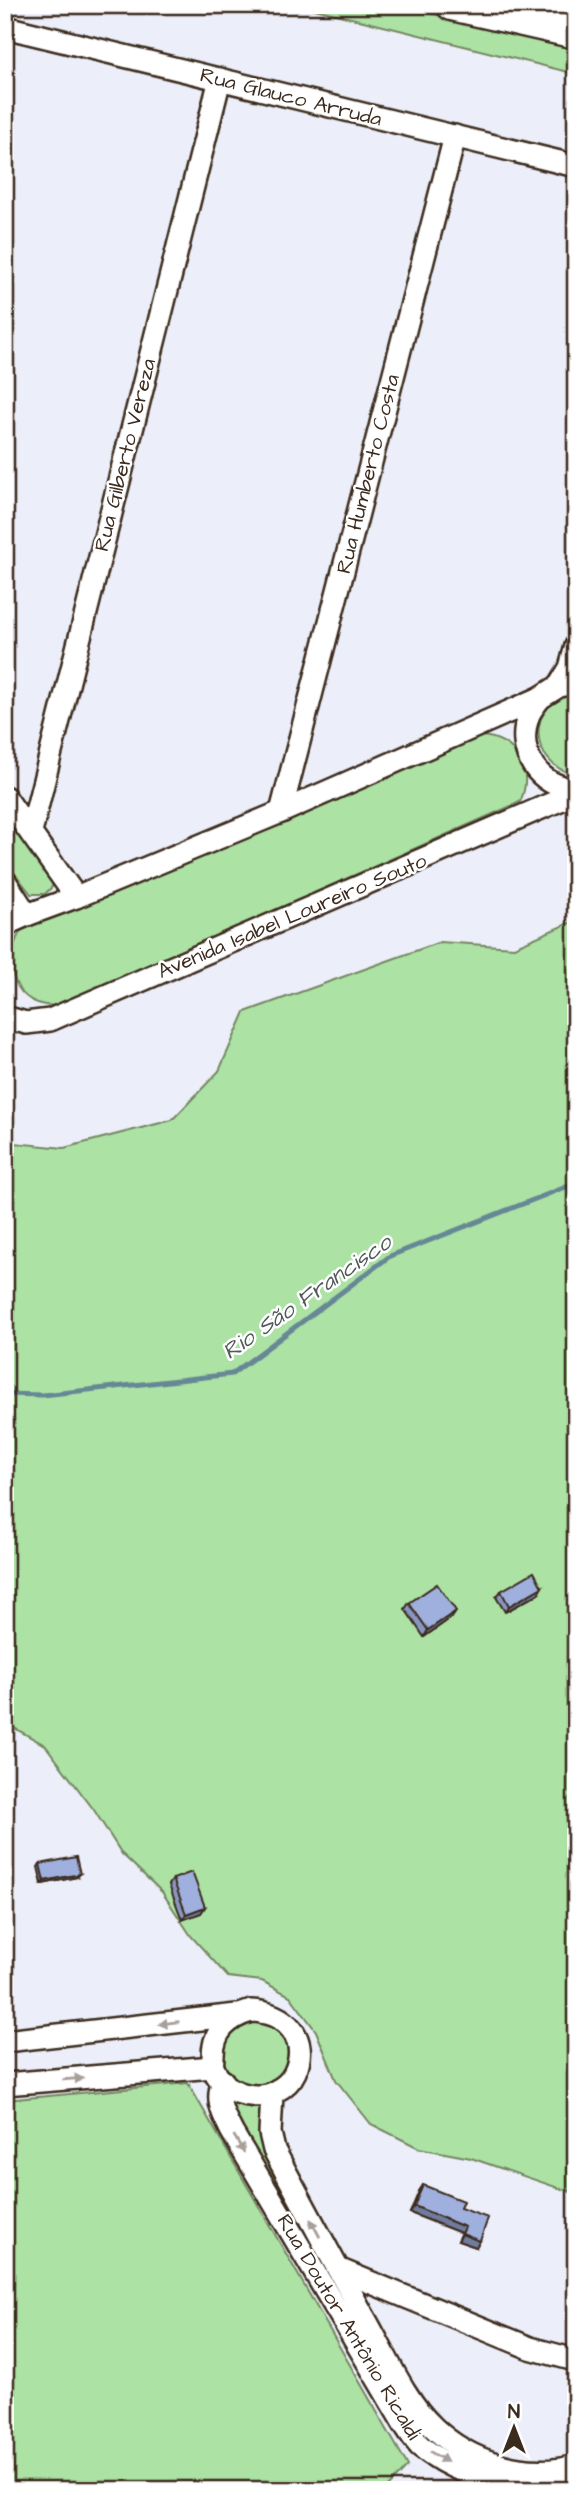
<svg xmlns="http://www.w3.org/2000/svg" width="581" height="2495" font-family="'Architects Daughter',sans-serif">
  <rect width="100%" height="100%" fill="#eceff9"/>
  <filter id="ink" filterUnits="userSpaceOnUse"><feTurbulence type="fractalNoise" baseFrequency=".0143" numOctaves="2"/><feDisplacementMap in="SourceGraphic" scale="14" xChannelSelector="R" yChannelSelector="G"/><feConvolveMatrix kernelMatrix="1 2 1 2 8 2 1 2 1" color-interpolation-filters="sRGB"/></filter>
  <g filter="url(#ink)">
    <g fill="#ade2a5" stroke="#748662" stroke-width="2">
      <path d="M299,5H392L576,46V74Z"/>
      <path d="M576,694V775C527,765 525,700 576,694Z"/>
      <path d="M481,736C516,738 535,770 520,802L61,1005C12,1011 0,961 23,927Z"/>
      <path d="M5,813L53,878L52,887L45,894H31L5,861Z"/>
      <path d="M576,920V1603L567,1658L576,1697V2191L573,2193L471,2158L419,2148L371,2124L336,2080L316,2031L290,1996L262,1981L228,1977L191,1936L162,1892L122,1854L94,1810L45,1745L5,1723V1142L64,1148L172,1120L219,1071L245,1012L440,942L514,947Z"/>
      <path d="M239,2017L286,2029L294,2065L258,2093L217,2068L220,2036Z"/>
      <path d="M188,2083L408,2466L387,2488L439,2490H5V2100Z"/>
      <path d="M229,2100L263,2103L369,2336L359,2338L241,2138Z"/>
    </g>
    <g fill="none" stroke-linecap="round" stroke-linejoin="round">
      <path stroke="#668895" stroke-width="5" d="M5,1394L43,1395L232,1374L390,1256L576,1183"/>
      <g stroke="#3b2a1e" stroke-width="26">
        <g id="street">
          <path d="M5,27L576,166"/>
          <path d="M559,686L570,668L576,646"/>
          <path d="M540,698C536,704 530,710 528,717C516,752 538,787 576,789"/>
          <path d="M5,797L76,897"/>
          <path d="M281,812L455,136"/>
          <path d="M31,832L220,79"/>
          <path d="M5,881L27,915"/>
          <path d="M5,928L11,922L27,915L76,897L281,812L540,698L559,686L576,683"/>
          <path d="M5,1017L26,1023L50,1020L576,793"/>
          <path d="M251,2011C285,2012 310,2038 295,2072C291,2081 284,2087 276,2091C255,2103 221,2092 213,2067C212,2064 213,2060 213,2056C213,2031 228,2018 251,2011Z"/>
          <path d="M5,2041L237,2015"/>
          <path d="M223,2081C215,2101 223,2114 232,2132L404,2424C409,2431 414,2440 420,2446C459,2477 506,2488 554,2490"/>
          <path d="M5,2084L213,2067"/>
          <path d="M272,2094L270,2133L274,2150C305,2208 336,2266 368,2324C386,2356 406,2402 433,2427C470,2463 526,2479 576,2466"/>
          <path d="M338,2269L530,2348L571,2359L576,2357"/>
          <path d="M558,2490L576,2485"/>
        </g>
      </g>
      <g stroke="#3b2a1e" stroke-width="35">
        <path id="secondary" d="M452,5L576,33"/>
      </g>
      <use href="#street" stroke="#fff" stroke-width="21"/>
      <use href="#secondary" stroke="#fff" stroke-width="30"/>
    </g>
    <g fill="#8997c0" stroke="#3b2a1e" stroke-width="2">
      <path d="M501,1591L538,1594L505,1612L496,1597Z"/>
      <path d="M409,1603L452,1617L424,1637L405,1609Z"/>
      <path d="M40,1864L77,1877L42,1884L38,1867Z"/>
      <path d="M173,1879L205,1907L201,1913L182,1920L169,1885Z"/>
      <path d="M423,2185L460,2208L476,2247L458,2241L461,2233L410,2213L419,2191Z"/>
      <path d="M575,2371L576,2414H573L571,2377Z"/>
    </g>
    <g fill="#6f7b9c" stroke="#3b2a1e" stroke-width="2">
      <path d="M542,1587L538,1594L505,1612L509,1606Z"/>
      <path d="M456,1611L452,1617L424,1637L428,1630Z"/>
      <path d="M80,1874L77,1877L42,1884L44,1881Z"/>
      <path d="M205,1907L201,1913L182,1920L186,1914Z"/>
      <path d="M414,2206L465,2227L461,2233L410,2213Z"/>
      <path d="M462,2234L480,2241L476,2247L458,2241Z"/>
    </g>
    <g fill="#9fb0df" stroke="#3b2a1e" stroke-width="2">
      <path d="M534,1572L542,1587L509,1606L501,1591Z"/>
      <path d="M437,1584L456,1611L428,1630L409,1603Z"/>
      <path d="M76,1857L80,1874L44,1881L40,1864Z"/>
      <path d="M192,1872L205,1907L186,1914L173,1879Z"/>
      <path d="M423,2185L463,2201L460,2208L488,2218L480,2241L462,2234L465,2227L414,2206Z"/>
    </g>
    <defs><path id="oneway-solid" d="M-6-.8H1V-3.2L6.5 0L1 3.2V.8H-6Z" transform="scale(1.75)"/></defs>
    <g fill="#a79f9a">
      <use href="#oneway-solid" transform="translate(169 2023) rotate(173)"/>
      <use href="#oneway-solid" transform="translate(73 2079) rotate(-4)"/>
      <use href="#oneway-solid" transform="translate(239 2144) rotate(59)"/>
      <use href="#oneway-solid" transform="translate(315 2228) rotate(-118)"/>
      <use href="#oneway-solid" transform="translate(439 2457) rotate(31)"/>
    </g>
  </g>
  <g text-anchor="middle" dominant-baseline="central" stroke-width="5" stroke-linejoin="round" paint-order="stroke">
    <g font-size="21" fill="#3b2a1e" stroke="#fff">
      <text transform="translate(291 97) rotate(14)">Rua Glauco Arruda</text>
      <text transform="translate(125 455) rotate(-76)">Rua Gilberto Vereza</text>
      <text transform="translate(368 474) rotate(-76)">Rua Humberto Costa</text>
      <text transform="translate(292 916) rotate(-23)">Avenida Isabel Loureiro Souto</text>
      <text transform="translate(349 2327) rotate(59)">Rua Doutor Antônio Ricaldi</text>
    </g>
    <g font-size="23" font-style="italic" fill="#515959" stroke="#fff">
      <text transform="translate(307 1297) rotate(-35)">Rio São Francisco</text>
    </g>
  </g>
  <rect width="581" height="2495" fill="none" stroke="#fff" stroke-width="28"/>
  <rect x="14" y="14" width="553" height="2467" fill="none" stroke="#3b2a1e" stroke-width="2.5" filter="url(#ink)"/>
  <g transform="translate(514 2428)" stroke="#ffffff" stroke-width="5" paint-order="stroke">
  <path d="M0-5L12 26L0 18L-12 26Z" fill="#3b2a1e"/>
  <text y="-10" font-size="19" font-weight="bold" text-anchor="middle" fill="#3b2a1e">N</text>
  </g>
</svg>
